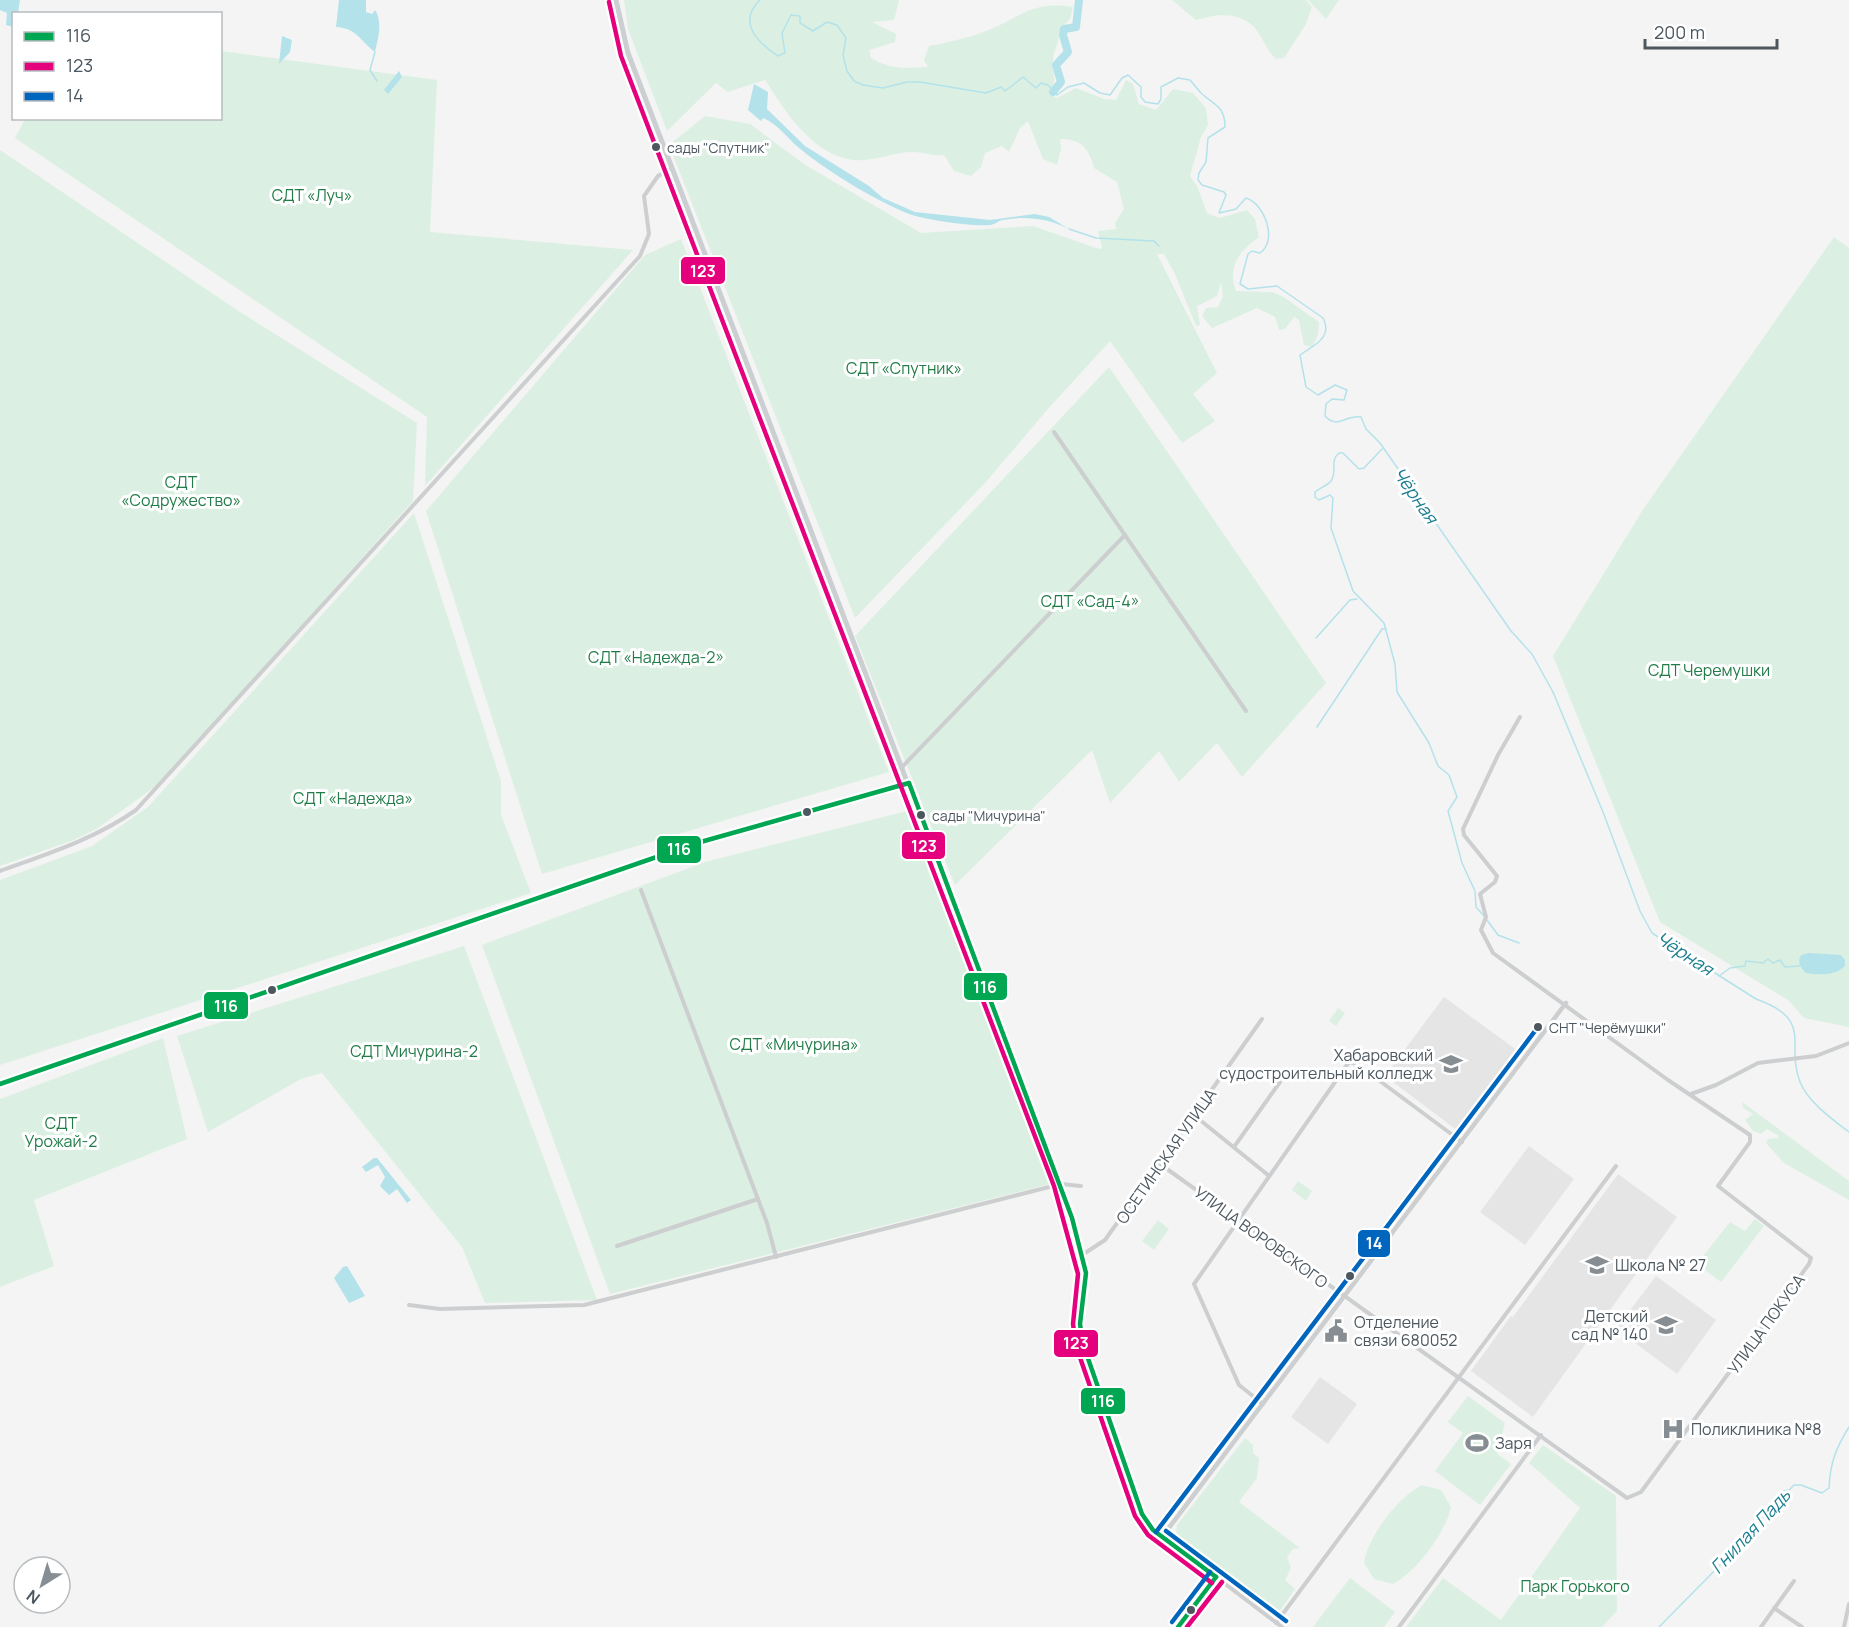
<svg xmlns="http://www.w3.org/2000/svg" width="1849" height="1627" font-family="Manrope,sans-serif">
  <rect width="100%" height="100%" fill="#f4f4f4"/>
  <g fill="#e6e5e5">
    <path d="M1444,997L1518,1051L1458,1131L1385,1076Z"/>
    <path d="M1529,1146L1574,1179L1525,1245L1480,1212Z"/>
    <path d="M1618,1174L1677,1217L1533,1417L1471,1371L1511,1316L1517,1320L1513,1317Z"/>
    <path d="M1656,1276L1716,1320L1677,1374L1616,1329Z"/>
    <path d="M1320,1377L1357,1404L1328,1444L1291,1417Z"/>
  </g>
  <g fill="#dbf0e2">
    <path d="M624,0H899L894,20L872,22L896,34L895,42L869,50L871,58C892,70 904,68 928,67L924,60L929,46C951,42 977,36 998,26C1028,11 1038,2 1073,7L1070,19L1060,29C1060,42 1053,50 1053,62C1052,79 1058,75 1050,94L1057,98L1076,88L1104,99L1116,100L1126,80L1133,84L1139,104L1156,110L1173,89L1193,93L1206,108L1208,125L1201,137L1190,176L1197,186L1207,213L1220,218L1247,210L1255,219L1259,237C1239,251 1227,267 1236,291L1272,292L1282,296L1319,322L1318,335L1312,347L1304,345L1299,320L1294,317L1285,329L1279,330L1275,317L1257,308L1212,328L1202,316L1206,308L1218,307L1223,296L1221,282L1217,296L1197,306L1200,325L1196,326L1175,274L1164,254H1157L1217,373L1193,394L1215,421L1182,443L1110,341L1047,410L985,483L855,618L669,145L705,116L750,124L804,164L921,233L1033,226L1099,249L1102,248L1098,231L1116,229L1115,223L1124,209L1117,182L1094,168C1089,148 1081,139 1060,139L1061,149L1057,165L1043,159L1028,121L1020,128L1009,152L1002,146L985,153L981,167L971,176L954,171L944,155C933,156 924,152 913,152C894,152 872,162 853,160C811,154 786,112 765,80L728,92L716,83L667,131L628,29Z"/>
    <path d="M1172,0H1306L1312,7L1306,24L1284,58L1276,59C1266,50 1263,37 1254,27C1239,11 1214,14 1196,20Z"/>
    <path d="M1308,0H1339L1326,19Z"/>
    <path d="M221,51L437,80L430,232L633,250L425,486L427,417L15,138L25,119L220,118Z"/>
    <path d="M0,150L237,310L417,423L413,501L160,783L98,828L74,840L0,866Z"/>
    <path d="M1834,237L1849,248V1027L1804,1018L1788,1000L1660,922L1553,656L1644,508Z"/>
    <path d="M681,239L889,772L542,874L426,511L645,255Z"/>
    <path d="M1109,367L1326,683L1242,777L1217,743L1179,782L1159,751L1110,803L1092,750L955,885L855,636Z"/>
    <path d="M414,513L501,781V815L531,893L0,1065V880L92,846L148,807Z"/>
    <path d="M915,809L1058,1182L610,1294L482,945L705,862Z"/>
    <path d="M464,946L597,1300L485,1303L462,1247L322,1073L301,1079L208,1132L177,1036Z"/>
    <path d="M1338,1008L1345,1013L1336,1026L1329,1021Z"/>
    <path d="M163,1038L187,1139L34,1200L54,1266L0,1287V1099Z"/>
    <path d="M1742,1102L1849,1181V1200L1784,1163L1766,1143L1768,1139L1778,1138V1135L1767,1129L1761,1134L1753,1131L1745,1120L1753,1114L1743,1108Z"/>
    <path d="M1298,1181L1312,1191L1306,1201L1292,1190Z"/>
    <path d="M1755,1219L1764,1226L1721,1282L1697,1264L1730,1222L1745,1231Z"/>
    <path d="M1158,1220L1169,1229L1154,1250L1142,1241Z"/>
    <path d="M1468,1396L1505,1423L1497,1454L1511,1464L1480,1505L1435,1471L1463,1433L1448,1422Z"/>
    <path d="M1245,1438L1253,1445V1453L1259,1458L1257,1478L1239,1502L1300,1548L1293,1549L1287,1557L1291,1568L1285,1580L1295,1589L1275,1618L1175,1543L1177,1525Z"/>
    <path d="M1543,1445L1616,1496L1617,1611L1602,1627H1406L1443,1578L1501,1620L1580,1508L1529,1463Z"/>
    <path d="M1422,1485L1441,1490L1451,1507C1446,1532 1416,1572 1393,1584L1374,1579L1364,1563C1368,1536 1398,1497 1422,1485Z"/>
    <path d="M1350,1578L1395,1612L1384,1627H1313Z"/>
  </g>
  <g fill="#b4e2ea">
    <path d="M0,0H20L18,13L14,14L13,27L6,25L7,13L0,10Z"/>
    <path d="M339,0H366V12L372,14L375,10C383,22 378,39 375,52C360,41 357,28 336,27Z"/>
    <path d="M282,36L292,40L290,52L279,64Z"/>
    <path d="M399,71L402,77L388,94L384,90Z"/>
    <path d="M754,84L768,92L767,109L805,146L869,186L883,198L915,212L990,220L1035,214L1049,217L1069,229C1046,218 1027,216 1002,220C998,221 994,225 990,225C973,227 928,220 912,215C881,204 823,169 798,147C786,137 778,124 763,118L761,121L748,110Z"/>
    <path d="M1809,953L1841,955L1845,960V966C1835,976 1819,975 1806,973C1800,967 1797,962 1801,955Z"/>
    <path d="M374,1158H377L411,1200L407,1203L397,1189L389,1195L380,1186L385,1177L378,1165L366,1172L362,1167Z"/>
    <path d="M347,1266L365,1296L349,1303L334,1278L343,1267Z"/>
  </g>
  <g fill="none" stroke-linecap="round" stroke-linejoin="round">
    <g stroke="#b4e2ea" stroke-width="1.5">
      <path d="M760,0C737,22 757,42 778,56L785,53L782,33L791,15L800,16V23L813,31L827,22L837,25L846,38L843,55L847,71L854,81L863,85L883,88L907,82H920L986,93L1001,87L1005,91L1023,77L1036,88L1041,83L1048,85L1057,95L1068,87L1084,83L1100,93L1110,95L1122,78L1128,75L1141,87V97L1145,102L1158,104L1161,99V87L1178,78L1190,80L1201,93"/>
      <path d="M375,52L370,70L377,81"/>
      <path d="M1202,94C1216,106 1225,107 1225,127L1208,138L1206,162L1199,173L1198,180L1202,185L1224,192L1226,195L1219,213L1236,209L1246,198C1265,204 1278,241 1260,253L1252,251L1248,254L1240,284L1248,289L1277,286L1323,318C1334,338 1312,346 1300,355L1306,387L1318,395L1335,385L1347,390L1344,400L1332,399L1326,404L1325,416C1338,430 1346,414 1361,417L1366,429L1380,443L1511,631L1532,654L1553,692L1603,812L1640,911L1652,933L1756,999C1815,1020 1785,1043 1800,1082C1808,1102 1832,1119 1849,1132"/>
      <path d="M1069,229L1096,238L1154,241L1159,246"/>
      <path d="M1382,449L1364,468L1359,469L1343,453H1339C1329,461 1338,472 1331,481C1328,485 1320,488 1315,492V497L1319,500L1330,495L1333,498L1331,528L1353,591L1384,623L1395,664L1397,692L1429,743L1438,766L1449,775L1457,797L1448,811L1462,863L1475,891L1476,907L1484,916"/>
      <path d="M1316,638L1350,600L1357,599"/>
      <path d="M1317,727L1382,629H1386"/>
      <path d="M1487,920L1498,935L1519,943"/>
      <path d="M1719,976L1730,968L1745,966L1746,961L1763,963L1768,959L1773,963L1780,960L1785,967L1800,966"/>
      <path d="M1659,1627L1729,1556L1736,1543L1767,1514L1783,1491L1789,1490L1794,1485H1801L1822,1493L1829,1488C1830,1463 1836,1448 1849,1427"/>
    </g>
    <path stroke="#b4e2ea" stroke-width="8" d="M1053,92L1061,82L1056,65L1068,52L1063,35L1064,29L1076,27L1079,0"/>
    <g stroke="#cccecf" stroke-width="4">
      <path d="M1054,432L1246,711"/>
      <path d="M903,766L1125,535"/>
      <path d="M0,871C47,854 95,839 136,810L640,256L649,234L644,196L658,176L672,168"/>
      <path d="M641,890L767,1223L776,1257"/>
      <path d="M1691,1094L1716,1085L1758,1063L1816,1056L1849,1043"/>
      <path d="M1195,1116L1268,1175"/>
      <path d="M1234,1147L1280,1082"/>
      <path d="M1160,1164L1627,1498L1641,1492L1809,1264L1811,1258L1718,1186L1750,1142V1135L1668,1080L1493,953L1481,930L1486,917L1480,894L1495,882L1497,876L1464,835L1463,829L1498,755L1520,717"/>
      <path d="M617,1246L758,1199"/>
      <path d="M1082,1255L1105,1240L1262,1019"/>
      <path d="M409,1305L440,1309L584,1305L1061,1184L1081,1186"/>
      <path d="M1263,1404L1239,1385L1194,1284L1349,1062L1357,1064L1462,1142"/>
      <path d="M1216,1577L1282,1627"/>
      <path d="M1774,1608L1802,1627"/>
      <path d="M1276,1623L1616,1166"/>
      <path d="M1399,1627L1541,1435"/>
      <path d="M1761,1627L1794,1581"/>
      <path d="M1844,1627L1849,1604"/>
    </g>
    <g stroke="#cccecf" stroke-width="4.5">
      <path d="M0,1084L697,843L908,783"/>
      <path d="M1162,1537L1566,1003"/>
    </g>
    <path stroke="#cccfd1" stroke-width="5" d="M616,0L628,53L1061,1184L1086,1273L1080,1324L1083,1344L1142,1514L1153,1530L1216,1577L1178,1627"/>
    <g stroke="#fff" stroke-width="9">
      <g id="bus-1">
        <path d="M909,783L1072,1218L1086,1273L1080,1324L1083,1344L1142,1514L1153,1530L1216,1577"/>
        <path d="M0,1084L697,843L909,783"/>
        <path d="M1178,1627L1216,1577"/>
      </g>
    </g>
    <g stroke="#fff" stroke-width="9">
      <g id="bus-2">
        <path d="M609,2L621,56L1054,1186L1078,1274L1073,1324L1076,1346L1135,1516L1148,1535L1212,1583"/>
        <path d="M1187,1627L1222,1582"/>
      </g>
    </g>
    <g stroke="#fff" stroke-width="9">
      <g id="bus-3">
        <path d="M1166,1531L1286,1621"/>
        <path d="M1156,1532L1538,1027"/>
        <path d="M1172,1622L1210,1572"/>
      </g>
    </g>
    <use href="#bus-1" stroke="#00a651" stroke-width="4.5"/>
    <use href="#bus-2" stroke="#e5007d" stroke-width="4.5"/>
    <use href="#bus-3" stroke="#0065bd" stroke-width="4.5"/>
  </g>
  <defs>
    <g id="university-bare" transform="scale(1.8)"><path d="M0-5L7-2L0 1L-7-2ZM-4 1L0 2.5L4 1V4Q0 6-4 4Z" fill="#878e93" stroke="#fff" stroke-width="2.5" paint-order="stroke"/></g>
    <g id="school-bare" transform="scale(1.8)"><path d="M0-5L7-2L0 1L-7-2ZM-4 1L0 2.5L4 1V4Q0 6-4 4Z" fill="#878e93" stroke="#fff" stroke-width="2.5" paint-order="stroke"/></g>
    <g id="civic-bare" transform="scale(1.8)"><path d="M-.6-6.5H3V-4.5H.6V-3L4-1V1h2V6H-6V1h2V-1L-.6-3ZM-1.2 2.5V6h2.4V2.5Z" fill="#878e93" stroke="#fff" stroke-width="2.5" paint-order="stroke"/></g>
    <g id="hospital-bare" transform="scale(1.8)"><path d="M-5-5h3v3.5h4V-5h3V5h-3V1.5h-4V5h-3Z" fill="#878e93" stroke="#fff" stroke-width="2.5" paint-order="stroke"/></g>
    <g id="stadium-bare" transform="scale(1.8)"><path d="M0-5a6.5 5 0 1 0 0 10a6.5 5 0 1 0 0-10ZM-3.5-1.8h7v3.6h-7Z" fill="#878e93" stroke="#fff" stroke-width="2.5" paint-order="stroke"/></g>
  </defs>
  <g fill-rule="evenodd">
    <use href="#university-bare" x="1451" y="1064"/>
    <use href="#school-bare" x="1597" y="1265"/>
    <use href="#school-bare" x="1666" y="1325"/>
    <use href="#civic-bare" x="1336" y="1331"/>
    <use href="#hospital-bare" x="1673" y="1429"/>
    <use href="#stadium-bare" x="1477" y="1443"/>
  </g>
  <g fill="#4c575f" stroke="#fff" stroke-width="2">
    <circle cx="656" cy="147" r="5"/>
    <circle cx="807" cy="812" r="5"/>
    <circle cx="921" cy="815" r="5"/>
    <circle cx="272" cy="990" r="5"/>
    <circle cx="1538" cy="1027" r="5"/>
    <circle cx="1350" cy="1276" r="5"/>
    <circle cx="1191" cy="1610" r="5"/>
  </g>
  <g text-anchor="middle" dominant-baseline="central" stroke-width="6" stroke-linejoin="round" paint-order="stroke">
    <g font-size="14" fill="#4c575f" stroke="#fff" text-anchor="start">
      <text x="667" y="147">сады "Спутник"</text>
      <text x="932" y="815">сады "Мичурина"</text>
      <text x="1549" y="1027">СНТ "Черёмушки"</text>
    </g>
    <g font-size="16" fill="#217c48" stroke="#fff">
      <text x="312" y="195">СДТ «Луч»</text>
      <text x="904" y="368">СДТ «Спутник»</text>
      <text x="181" y="482">СДТ<tspan x="181" dy="18">«Содружество»</tspan></text>
      <text x="1090" y="601">СДТ «Сад-4»</text>
      <text x="656" y="657">СДТ «Надежда-2»</text>
      <text x="1709" y="670">СДТ Черемушки</text>
      <text x="353" y="798">СДТ «Надежда»</text>
      <text x="794" y="1044">СДТ «Мичурина»</text>
      <text x="414" y="1051">СДТ Мичурина-2</text>
      <text x="61" y="1123">СДТ<tspan x="61" dy="18">Урожай-2</tspan></text>
      <text x="1575" y="1586">Парк Горького</text>
    </g>
    <g font-size="16" fill="#4c575f" stroke="#fff" text-anchor="start">
      <text x="1433" y="1055" text-anchor="end">Хабаровский<tspan x="1433" dy="18">судостроительный колледж</tspan></text>
      <text x="1615" y="1265">Школа № 27</text>
      <text x="1648" y="1316" text-anchor="end">Детский<tspan x="1648" dy="18">сад № 140</tspan></text>
      <text x="1354" y="1322">Отделение<tspan x="1354" dy="18">связи 680052</tspan></text>
      <text x="1691" y="1429">Поликлиника №8</text>
      <text x="1495" y="1443">Заря</text>
    </g>
    <g font-size="16" fill="#4c575f" stroke="#fff">
      <text transform="translate(1166 1156) rotate(-55)">ОСЕТИНСКАЯ УЛИЦА</text>
      <text transform="translate(1261 1237) rotate(36)">УЛИЦА ВОРОВСКОГО</text>
      <text transform="translate(1766 1324) rotate(-54)">УЛИЦА ПОКУСА</text>
    </g>
    <g font-size="18" font-style="italic" fill="#197e8e" stroke="#fff">
      <text transform="translate(1416 495) rotate(55)">Чёрная</text>
      <text transform="translate(1685 953) rotate(33)">Чёрная</text>
      <text transform="translate(1750 1531) rotate(-47)">Гнилая Падь</text>
    </g>
  </g>
  <g stroke="#fff" stroke-width="2">
    <rect x="680" y="256" width="46" height="29" rx="6" fill="#e5007d"/>
    <rect x="901" y="831" width="45" height="29" rx="6" fill="#e5007d"/>
    <rect x="656" y="835" width="46" height="29" rx="6" fill="#00a651"/>
    <rect x="963" y="972" width="45" height="29" rx="6" fill="#00a651"/>
    <rect x="203" y="991" width="46" height="29" rx="6" fill="#00a651"/>
    <rect x="1357" y="1229" width="34" height="29" rx="6" fill="#0065bd"/>
    <rect x="1053" y="1329" width="46" height="29" rx="6" fill="#e5007d"/>
    <rect x="1080" y="1387" width="46" height="28" rx="6" fill="#00a651"/>
  </g>
  <g font-size="16" text-anchor="middle" font-weight="bold" fill="#fff">
    <text x="703" y="277">123</text>
    <text x="924" y="852">123</text>
    <text x="679" y="855">116</text>
    <text x="985" y="993">116</text>
    <text x="226" y="1012">116</text>
    <text x="1374" y="1249">14</text>
    <text x="1076" y="1349">123</text>
    <text x="1103" y="1407">116</text>
  </g>
  <rect x="12" y="12" width="210" height="108" fill="#ffffff" stroke="#b7bcbf" stroke-width="1.5"/>
  <rect x="24" y="32" width="30" height="9" fill="#00a651" stroke="#b7bcbf" stroke-width="1.5"/>
  <text x="66" y="42" font-size="18" fill="#4c575f">116</text>
  <rect x="24" y="62" width="30" height="9" fill="#e5007d" stroke="#b7bcbf" stroke-width="1.5"/>
  <text x="66" y="72" font-size="18" fill="#4c575f">123</text>
  <rect x="24" y="92" width="30" height="9" fill="#0065bd" stroke="#b7bcbf" stroke-width="1.5"/>
  <text x="66" y="102" font-size="18" fill="#4c575f">14</text>
  <g transform="translate(42 1585) rotate(217)"><circle r="28" fill="#ffffff" stroke="#b7bcbf" stroke-width="1.5"/>
  <path d="M0-4.5L10 22L0 15L-10 22Z" fill="#878e93"/>
  <text y="-9" font-size="16" font-weight="bold" text-anchor="middle" fill="#4c575f">N</text>
  </g>
  <path d="M1645 39v9h132v-9" fill="none" stroke="#4c575f" stroke-width="3"/>
  <text x="1654" y="39" font-size="18" fill="#4c575f" stroke="#ffffff" stroke-width="4.5" paint-order="stroke">200 m</text>
</svg>
